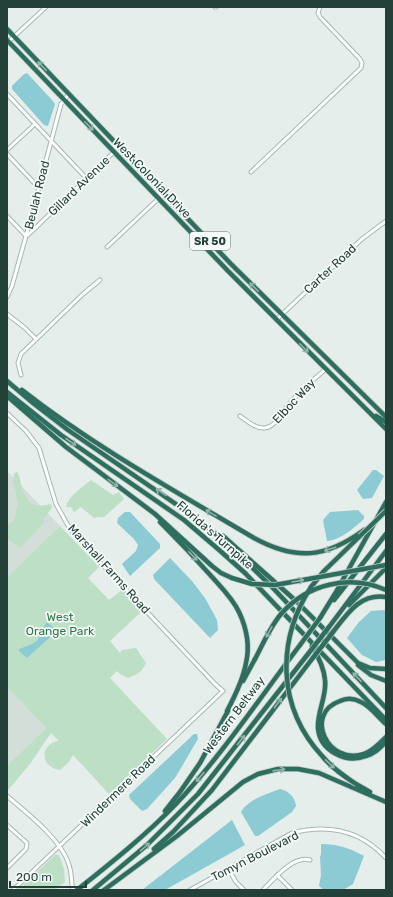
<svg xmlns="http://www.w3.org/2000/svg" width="393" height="897" font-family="Rubik,sans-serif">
  <rect width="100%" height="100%" fill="#e5eeea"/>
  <g fill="#d3ded9">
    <path d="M7,471L60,526L7,577Z"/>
    <path d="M7,687L46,728L7,766Z"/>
  </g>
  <g fill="#bddfc6">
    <path d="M17,472C20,476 20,480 21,484C26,503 32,509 51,504L52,508L44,518V523L20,548L7,538V525L14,521L18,503L13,480L14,473Z"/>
    <path d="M91,480L113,495L119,492L124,499L104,517H98L94,518L81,507L74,512L71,507H66C68,496 83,487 91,480Z"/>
    <path d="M60,526L99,567L88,578L109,600L122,590L142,611L110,641L120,653L122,650L136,648L146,663C142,672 137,675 128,678L120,674L117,671L110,678L167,739L109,794L73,755L69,762L60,770C39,767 40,743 59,741L51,733L30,764L8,790L7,789V766L46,728L7,687V577Z"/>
    <path d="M55,855H59L64,869L65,882L55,890H18Z"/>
  </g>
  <g fill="#8ccbd4">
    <path d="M27,73L52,100L55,104L48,126L44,125L12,89V86L24,74Z"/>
    <path d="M373,470H376L384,476L372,498L363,499L357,490Z"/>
    <path d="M358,510L364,516V519C354,528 340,540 327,541L323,520L330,512Z"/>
    <path d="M125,512H130L160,544V548L130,576L122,564L136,551L138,545L134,539L117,523L118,518Z"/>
    <path d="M170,558L192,581L205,598L217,620L218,630L210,638L154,579L153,575Z"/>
    <path d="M384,610L386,611V660L376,662L362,655L347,638L359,622L371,611Z"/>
    <path d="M46,623H48L54,628L56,632L27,658L19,651V649L30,645L37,641Z"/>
    <path d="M194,734H197L198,739L175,778L147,809L142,811L130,799L129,795Z"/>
    <path d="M280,789C289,791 295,797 296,806L292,812L258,836H255L241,812C248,799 267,794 280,789Z"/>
    <path d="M232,820L245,845L165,890H142Z"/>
    <path d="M321,844C337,844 350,848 364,856L353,884L343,890H324L319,886L321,875L320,857L321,854Z"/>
  </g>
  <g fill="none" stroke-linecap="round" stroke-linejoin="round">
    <g stroke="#a7b7b1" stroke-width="5">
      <g id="minor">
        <path d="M215,7H216"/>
        <path d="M7,43L46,7"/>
        <path d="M7,94L87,179"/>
        <path d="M7,150L35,124"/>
        <path d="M7,154L39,188"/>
        <path d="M251,172L361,68L362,63L360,59L320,17L318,13L320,7"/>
        <path d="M7,216L26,236"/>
        <path d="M28,235L114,152"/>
        <path d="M107,247L158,199"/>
        <path d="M7,297L12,286L26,236L61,104L69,94"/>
        <path d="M7,314L25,328L36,339"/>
        <path d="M276,320L362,239L386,221"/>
        <path d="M21,375L18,363L21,354L83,294L100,280"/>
        <path d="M7,413L26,431L39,448L56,504L70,529L99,561L215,684L223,691L13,890"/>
        <path d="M240,416C247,421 256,429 265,428C275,427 279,415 285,409C296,394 312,381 326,369"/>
        <path d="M7,796C27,813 62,840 69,865C72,873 71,882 73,890"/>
        <path d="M7,825L27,843L26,849L7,868"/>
        <path d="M228,868L236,882L244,890"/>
        <path d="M277,875L292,890"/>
        <path d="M190,890L292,833C327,824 360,830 386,858"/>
        <path d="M263,890C274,879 293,855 310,860"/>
      </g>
    </g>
    <g stroke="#c1cac7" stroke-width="6">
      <g id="highway">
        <path d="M7,29L231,264L386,417"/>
        <path d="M7,40L228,271L386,429"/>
        <path d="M7,381L33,403L68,430L186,511L225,541L273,588L386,708"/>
        <path d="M22,390C95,447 175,491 254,538C296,561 326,558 364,530"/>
        <path d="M7,392L61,435L184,520L218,549L245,573L386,720"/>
        <path d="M7,396L66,447L155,514L212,566L221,573L232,578"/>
        <path d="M376,416L386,422"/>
        <path d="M160,522C178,540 196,559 213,578C222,588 233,599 239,612C246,627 250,646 246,663C243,680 235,696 227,711"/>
        <path d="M223,536L296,601L358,663L370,668L386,669"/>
        <path d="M311,587L324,571L360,536"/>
        <path d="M334,600L386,534"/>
        <path d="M349,605L386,568"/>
        <path d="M320,618L336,592L386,502"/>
        <path d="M329,627L386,551"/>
        <path d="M333,632C347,614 360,593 386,597"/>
        <path d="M312,646C318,656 324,667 325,680C327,696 317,712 318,728C320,751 346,764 366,756C374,754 380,748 386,742"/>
        <path d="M358,665L371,675L386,681"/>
        <path d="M243,681L255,659"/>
        <path d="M386,724C378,717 370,706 361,702C354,698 346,698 340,701C303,714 328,766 364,754C373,751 379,744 386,737"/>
        <path d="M356,784L370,792"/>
        <path d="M165,811L180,792L200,763L229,709"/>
        <path d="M154,849L173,832L212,790L312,659"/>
        <path d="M77,890C111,863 146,835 176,804C222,755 259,699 300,645"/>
        <path d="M93,890L147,845L198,794L308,654"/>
        <path d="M104,890L177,836L243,782L258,774L278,769H298L319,773L386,802"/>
      </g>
    </g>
    <use href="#minor" stroke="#fff" stroke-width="3"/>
    <use href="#highway" stroke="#2e6e5f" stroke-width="4.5"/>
    <g stroke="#c1cac7" stroke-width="6" stroke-linecap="butt">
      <g id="highway-bridge">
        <path d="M360,536L386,511"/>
        <path d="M232,578L252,584L275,585L386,565"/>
        <path d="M311,587C276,641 277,708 323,757C332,768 344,776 356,784"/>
        <path d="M300,645L320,618"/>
        <path d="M308,654L329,627"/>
        <path d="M255,659C263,644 270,627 281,614C307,584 349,574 386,590"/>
        <path d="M312,659L333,632"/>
      </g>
    </g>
    <use href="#highway-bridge" stroke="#2e6e5f" stroke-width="4.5"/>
  </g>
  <defs><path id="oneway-shaft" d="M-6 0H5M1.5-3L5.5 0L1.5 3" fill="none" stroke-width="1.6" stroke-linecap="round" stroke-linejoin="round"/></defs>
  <g stroke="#92b4ac">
    <use href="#oneway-shaft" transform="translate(42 66) rotate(-134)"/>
    <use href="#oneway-shaft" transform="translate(89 126) rotate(46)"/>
    <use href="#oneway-shaft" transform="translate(254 287) rotate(-135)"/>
    <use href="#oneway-shaft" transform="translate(304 348) rotate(45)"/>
    <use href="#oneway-shaft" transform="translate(71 442) rotate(34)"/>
    <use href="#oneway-shaft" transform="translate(113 483) rotate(36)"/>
    <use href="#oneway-shaft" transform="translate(161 492) rotate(-145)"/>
    <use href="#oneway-shaft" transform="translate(211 513) rotate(-149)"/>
    <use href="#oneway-shaft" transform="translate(330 549) rotate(162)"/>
    <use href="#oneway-shaft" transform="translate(193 556) rotate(46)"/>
    <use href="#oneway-shaft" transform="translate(298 581) rotate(-10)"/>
    <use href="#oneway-shaft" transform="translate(269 632) rotate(119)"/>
    <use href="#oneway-shaft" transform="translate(357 677) rotate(-133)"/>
    <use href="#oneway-shaft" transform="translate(278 703) rotate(-53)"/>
    <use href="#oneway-shaft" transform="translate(241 740) rotate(-52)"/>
    <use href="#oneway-shaft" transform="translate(330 764) rotate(43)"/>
    <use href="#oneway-shaft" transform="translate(279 770) rotate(-8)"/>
    <use href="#oneway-shaft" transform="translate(200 777) rotate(130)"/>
    <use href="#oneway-shaft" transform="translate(145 847) rotate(-41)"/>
  </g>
  <g text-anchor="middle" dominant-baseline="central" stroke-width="3.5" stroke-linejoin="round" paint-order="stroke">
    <rect fill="#f5faf8" stroke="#627872" stroke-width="1" x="190" y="232" width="40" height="18" rx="3"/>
    <g font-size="11" font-weight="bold" fill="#234138">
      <text x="210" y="241">SR 50</text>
    </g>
    <g font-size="12" fill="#234138" stroke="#f5faf8">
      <text transform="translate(152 178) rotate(46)">West Colonial Drive</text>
      <text transform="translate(79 186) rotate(-44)">Gillard Avenue</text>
      <text transform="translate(37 195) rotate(-76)">Beulah Road</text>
      <text transform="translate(330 269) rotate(-43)">Carter Road</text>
      <text transform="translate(294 401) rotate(-47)">Elboc Way</text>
      <text transform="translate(215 535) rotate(41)">Florida's Turnpike</text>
      <text transform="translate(109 569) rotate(48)">Marshall Farms Road</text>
      <text transform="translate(234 715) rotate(-53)">Western Beltway</text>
      <text transform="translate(118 791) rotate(-44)">Windermere Road</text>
      <text transform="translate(255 856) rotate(-27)">Tomyn Boulevard</text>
    </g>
    <g font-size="12" fill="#2c7948" stroke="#f5faf8">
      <text x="60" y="617">West<tspan x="60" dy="14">Orange Park</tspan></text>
    </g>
  </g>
  <rect width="393" height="897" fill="none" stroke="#234138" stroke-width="16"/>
  <path d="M10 881v6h76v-6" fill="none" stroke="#234138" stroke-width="2"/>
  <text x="16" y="881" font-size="12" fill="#234138" stroke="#f5faf8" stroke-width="3" paint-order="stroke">200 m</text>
</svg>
